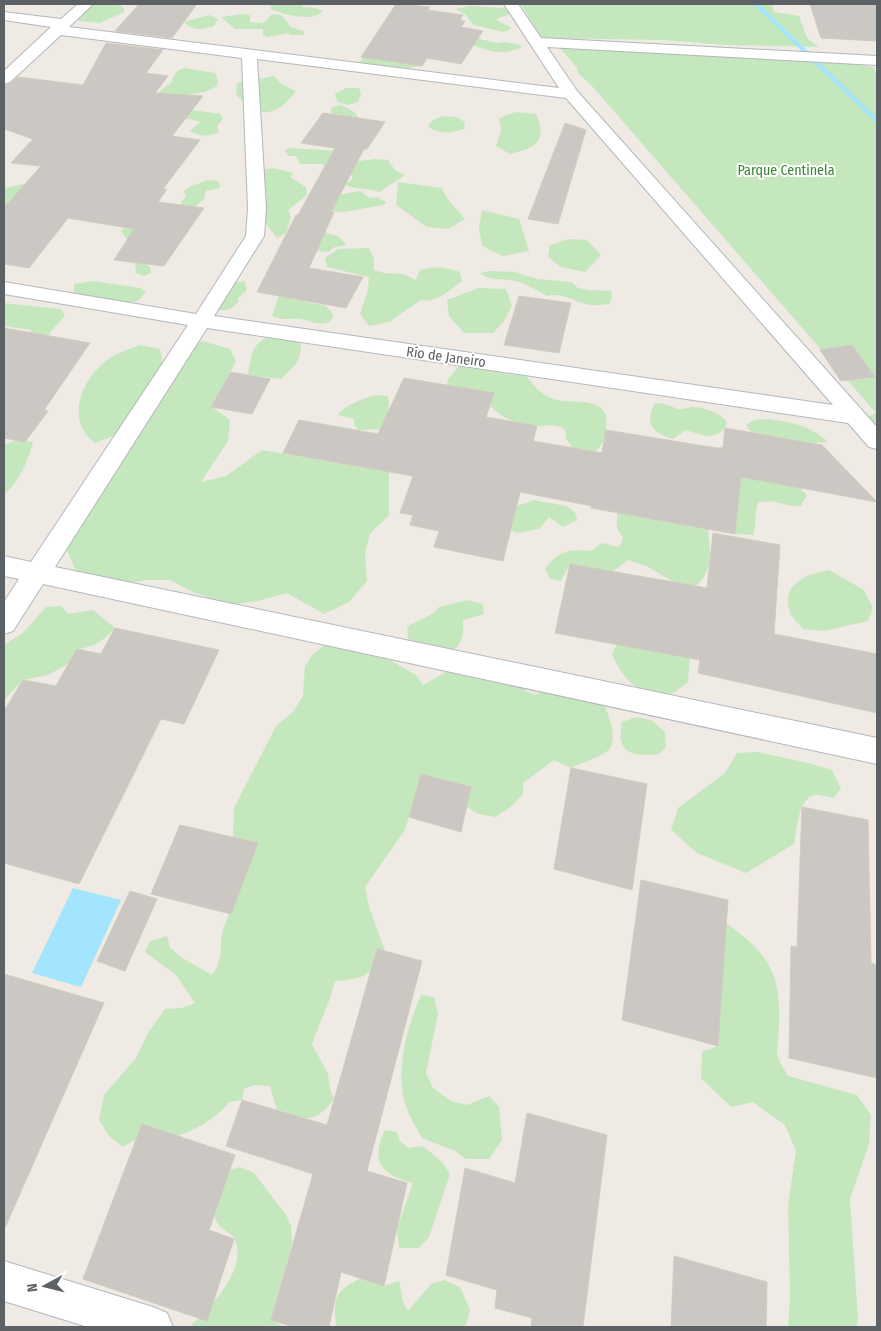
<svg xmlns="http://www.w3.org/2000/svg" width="881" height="1331" font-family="'Fira Sans Condensed',sans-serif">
  <rect width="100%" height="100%" fill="#efeae3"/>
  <g fill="#c5e7be">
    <path d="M91,4H117L124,8V12L100,23L79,21L80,14Z"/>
    <path d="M270,4H302L303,7L316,8L323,11C312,23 283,14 271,9Z"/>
    <path d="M521,4H772L774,12L799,16L807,38L819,47L725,45L664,40L541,38Z"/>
    <path d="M470,6L505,8L511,14L498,18L497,20L510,27L511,29L504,32L473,25L466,15L455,9Z"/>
    <path d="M242,14L250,15V22C269,25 261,23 273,14L281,15L291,27L303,31L304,35H290L289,33L268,37L263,35V29H235L221,17Z"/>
    <path d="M209,15L218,19L214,26C202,29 193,32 184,22Z"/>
    <path d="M476,38L497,43L504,42L520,45L522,47C500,57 493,51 471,45Z"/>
    <path d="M560,48L752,55L789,60L836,61L873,67L877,74V440L865,418L876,413L592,86L577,72L578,69Z"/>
    <path d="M363,57L419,61L425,65L409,68L367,65L360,62Z"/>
    <path d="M185,68L215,73L218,81L217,86L205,92L173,97L187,109L220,114L223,119L217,126L219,132C209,137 199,137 190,131L200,122L191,119L174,120L159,94L160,91L172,82C174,73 176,70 185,68Z"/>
    <path d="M274,76L283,85L296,91C277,117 256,121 236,94L237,83Z"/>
    <path d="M346,88H359L361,94L358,102L348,105L337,102L335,94Z"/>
    <path d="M339,105C348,108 356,110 359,120H331V108Z"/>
    <path d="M516,112L536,114C548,142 536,148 510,154L496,146L501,131L499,118Z"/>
    <path d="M443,116L456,117L465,122L464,129C450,133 439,135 428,126L433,120Z"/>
    <path d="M288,148L337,151L326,168L323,164H300L296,156H289L285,151Z"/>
    <path d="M375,159L388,160L395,170L405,175L379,192C367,187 355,191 345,184L353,179L350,171L359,161Z"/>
    <path d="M273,168L293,173L290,177L306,187L307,195L288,210L291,217L286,233L277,238L264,221L267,194L255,179L261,170Z"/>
    <path d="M207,180L219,181L220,188L206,191L204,199L194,208L184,209L181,202L186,196L184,191C192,184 199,185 207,180Z"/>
    <path d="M398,182L442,188L447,198L465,219L448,229L427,227L396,205Z"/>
    <path d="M24,184L34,185L11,212L4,215V188Z"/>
    <path d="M360,191L370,198L377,197L386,202L384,205L343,212L317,210L337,195Z"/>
    <path d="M482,210L519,219L529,251L503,256L482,246L479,228Z"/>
    <path d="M129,226H136L156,256L147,264L151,269V273L144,276L136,273L133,247L121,231Z"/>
    <path d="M318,231L338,236L347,245L335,247L328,252L311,250Z"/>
    <path d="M569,239L587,240L601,255L585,272L561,267L548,257L550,245Z"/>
    <path d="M369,248L374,259V270L384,273L403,274L416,280L420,270C435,266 446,267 460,272L462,281C450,289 437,304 421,300L389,322L369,326L360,314L368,290L369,277L327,267L325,258L338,249Z"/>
    <path d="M490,271L514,272L537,279L571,282L578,288L589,290L611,291L612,298L609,304C601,305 593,306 585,304C572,300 561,292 547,296C535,289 524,282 510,280C498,278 490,281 480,273Z"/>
    <path d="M93,281L140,288L146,291C143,295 140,300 135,302C126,304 85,297 74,295V284Z"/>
    <path d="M245,281L247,290L237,299L239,301C233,309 226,312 216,310L223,294H228L232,283Z"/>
    <path d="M479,288L506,289L512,306L504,321L493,333H464L449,316L447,300Z"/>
    <path d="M281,290L295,294L293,299L326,306L334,315L330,322C312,326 315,321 300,319C288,318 285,321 272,316Z"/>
    <path d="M4,303L60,309L65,315L40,345H23L32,330L4,326Z"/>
    <path d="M279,332L293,336L301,344C301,362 293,368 281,379L248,375C252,347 253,343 279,332Z"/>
    <path d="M202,341L230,349L236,361L212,407L230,420L228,441L201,482L226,476L262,450L389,472V515L370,534L365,553L367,581L349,602L324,614L287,593L258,601L228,605L193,592L170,580H147L123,584L96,581L75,569L67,550L106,481L173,383L181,353Z"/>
    <path d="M140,345L160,349L163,365L118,434L95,443C67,422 79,386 101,365C112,354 126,350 140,345Z"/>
    <path d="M460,365L495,367L504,374L526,376C534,386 541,394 553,399C571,405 612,394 606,428C605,439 603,444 595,452L573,448L566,439L565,430C555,423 550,426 539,426C518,427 505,419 490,406L493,397L446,389L448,379Z"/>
    <path d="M377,395L387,396L389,401L388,413L383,429L358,430L354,425V419L338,415C343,406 366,397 377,395Z"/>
    <path d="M655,403C664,403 670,406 678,409C684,410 689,407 694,407C705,408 721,413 727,422L725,428C713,442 700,434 686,430L673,439C652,433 644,424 655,403Z"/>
    <path d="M767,419C790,422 810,425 828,442L813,443L751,432L746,425L754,420Z"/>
    <path d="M16,440L33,442C28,462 19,481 4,495V445Z"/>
    <path d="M723,446L800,488L807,495L801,506C786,508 774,497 758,503C754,514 757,524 753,535L735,534L737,514L708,450Z"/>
    <path d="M534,500L566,506L575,512L577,520L563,527L549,517L539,529L517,533L510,530L517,506Z"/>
    <path d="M617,513L708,529C710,553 714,569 696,586L674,582L646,566L628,560L612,572L570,564L561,581L550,579L545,568C561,550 568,549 591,551L602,543L619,547L623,538L617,528Z"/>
    <path d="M829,570L864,590L873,608L868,621L824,631L803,629C798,623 790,616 789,609C782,583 809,573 829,570Z"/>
    <path d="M467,600L483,604L484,614L463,620C465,659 446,651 416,649L408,637L407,627C418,619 432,617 439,607Z"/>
    <path d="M61,606L69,614L93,610L115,628C103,641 95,647 77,649L68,664L48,675L23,680L4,700V645L23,633L46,607Z"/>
    <path d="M332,639L367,647L416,675L423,685L458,665L517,673L525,691L535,695L557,684L598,691C604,706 619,732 610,748C607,755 579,764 571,768L554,760L523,783V794L512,806L495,817L478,814L466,806L471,787L421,774L405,830L365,887L369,907L385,951C368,977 366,978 335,981L330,998L312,1044L328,1074L330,1089L334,1099C313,1126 306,1119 277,1110L270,1086L254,1085L244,1089L242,1100L229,1102C222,1114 189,1135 175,1136C152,1139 144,1133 123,1147L109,1136L99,1120L104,1095L136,1058L148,1033L165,1009L182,1008L195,1003L176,975L145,952L150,941L167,936L170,948L184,959L212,975C226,955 217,946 224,927C235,899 247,871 258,843L233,837L234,808L276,726L293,712L303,696L305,666L312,655Z"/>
    <path d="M617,644L690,658L688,682L675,692L659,699C634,689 623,679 612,654Z"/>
    <path d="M636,717L651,720L665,732L666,747L659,754C633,757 615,754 622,722Z"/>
    <path d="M757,752L808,763L832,770L841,789L833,798C828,797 822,795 816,795C798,796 797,830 794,844L746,873L697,853L671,830L678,808L725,773L737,753Z"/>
    <path d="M726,923C769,955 781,971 779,1026C778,1055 772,1050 788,1076L857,1095L871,1115L869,1144L850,1199L858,1320L856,1327H788L790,1296L788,1205L796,1151L785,1125L753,1102L731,1107L701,1078L702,1052L718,1046Z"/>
    <path d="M421,995L434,997L438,1014L426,1073L433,1088L451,1101L467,1105L489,1096L499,1107L502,1140L489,1159H466L455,1151L422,1138C416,1127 407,1113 404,1100C396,1066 408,1025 421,995Z"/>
    <path d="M385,1130L396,1132L400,1141L408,1148L423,1146L442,1162L450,1174L429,1237L419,1248H399L397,1228L413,1183C381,1175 370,1161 385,1130Z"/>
    <path d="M240,1167L254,1173L286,1215L291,1226L292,1244L271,1320L284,1327H189C209,1310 248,1269 235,1240C230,1230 214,1228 215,1214C216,1200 225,1183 230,1170Z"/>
    <path d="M361,1278L384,1286L399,1281L403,1302L408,1311L431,1284L444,1280L460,1287L470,1310L465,1327H336C334,1298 333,1292 361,1278Z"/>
  </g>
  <path fill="#a3e5ff" d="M73,888L121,900L81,987L32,973Z"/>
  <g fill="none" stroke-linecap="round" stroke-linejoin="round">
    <path fill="#a3e5ff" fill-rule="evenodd" d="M753,4H759L877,118V123L875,122Z"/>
  </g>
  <g fill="#cbc7c2" stroke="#d3cbc1">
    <path d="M139,4H197L172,38L115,31Z"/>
    <path d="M396,4L430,7L428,10L463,15L460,20L465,21L461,27L483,31L461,64L427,58L422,66L361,57Z"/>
    <path d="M810,4H877V41L821,38Z"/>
    <path d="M106,43L163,50L146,73L168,76L155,93L203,96L172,136L200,140L163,189H167L158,202L204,208L164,266L114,260L134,229L68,218L29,268L4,264V208L41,166L11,163L33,139L4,129V86L11,83L18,77L83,85Z"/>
    <path d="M323,113L385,122L367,149H364L331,212H334L309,268L363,277L346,308L257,292L296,215H298L335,148L301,143Z"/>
    <path d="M565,123L586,130L558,224L528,219Z"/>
    <path d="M519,296L571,303L559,353L504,345Z"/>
    <path d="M4,328L90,343L44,410L48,411L25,442L4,438Z"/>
    <path d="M852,345L875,377L841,381L820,350Z"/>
    <path d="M231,372L270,379L252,414L211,407Z"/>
    <path d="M404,378L494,393L486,417L537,426L533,441L602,453L606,430L723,449L725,428L822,445L877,502L741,477L735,534L591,508L592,506L520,492L503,561L434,547L439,531L410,525L413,515L400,513L413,476L283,453L299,420L378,434Z"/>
    <path d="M713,533L780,545L774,634L877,654V713L698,673L700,660L555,633L570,564L707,588Z"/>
    <path d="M115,628L219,650L184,724L161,719L79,884L4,863V711L23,680L56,686L77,649L101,654Z"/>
    <path d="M571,768L647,784L632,890L554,869Z"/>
    <path d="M421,774L471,787L461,832L409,817Z"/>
    <path d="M802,807L868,820L871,963L877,965V1078L789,1058L791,946L797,947Z"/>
    <path d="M180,825L258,843L231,914L151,894Z"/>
    <path d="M641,880L728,900L718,1046L622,1020Z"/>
    <path d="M130,891L157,899L125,971L97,961Z"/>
    <path d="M377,949L422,961L367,1171L407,1183L397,1228L384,1286L341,1272L329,1327H293L271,1320L313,1174L226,1146L242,1100L327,1125Z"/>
    <path d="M4,974L104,1003L4,1230Z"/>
    <path d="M527,1113L607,1135L583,1327H531L532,1318L495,1308L497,1290L446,1275L465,1168L515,1183Z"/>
    <path d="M142,1124L235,1155L209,1230L234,1239L207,1321L83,1279Z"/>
    <path d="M674,1256L767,1282L766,1327H671Z"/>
  </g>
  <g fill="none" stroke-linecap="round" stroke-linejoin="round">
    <g stroke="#b4b7bb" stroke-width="2">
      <g id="street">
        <path d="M78,4H93L69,27L559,88L504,4H518L541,38L877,56V65L547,47L577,91L877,427V449L869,447L848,423L207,328L55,567L877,738V764L43,584L13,631L4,634V602L19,579L4,576V556L31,562L188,325L4,294V282L196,314L246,236L248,208L242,58L61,35L10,82L4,84V71L51,27L4,20V12L61,19ZM257,59L566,98L833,405L214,316L264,236L266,208Z"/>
        <path d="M4,1261L153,1307L167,1313L173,1327H88L4,1301Z"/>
      </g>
    </g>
    <use href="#street" fill="#fff" fill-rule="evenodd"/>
  </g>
  <g text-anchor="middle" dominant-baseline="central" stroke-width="4" stroke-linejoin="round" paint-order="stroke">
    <g font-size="14" fill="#3b8531" stroke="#fff">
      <text x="786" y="170">Parque Centinela</text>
    </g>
    <g font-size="14" fill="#5b6164" stroke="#fff">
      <text transform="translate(446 357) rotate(8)">Río de Janeiro</text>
    </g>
  </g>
  <rect width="881" height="1331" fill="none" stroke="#5b6164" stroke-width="10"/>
  <g transform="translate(45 1286) rotate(263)" stroke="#ffffff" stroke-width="4" paint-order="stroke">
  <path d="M0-4L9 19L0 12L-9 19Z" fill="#5b6164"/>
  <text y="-8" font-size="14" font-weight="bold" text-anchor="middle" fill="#5b6164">N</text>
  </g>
</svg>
